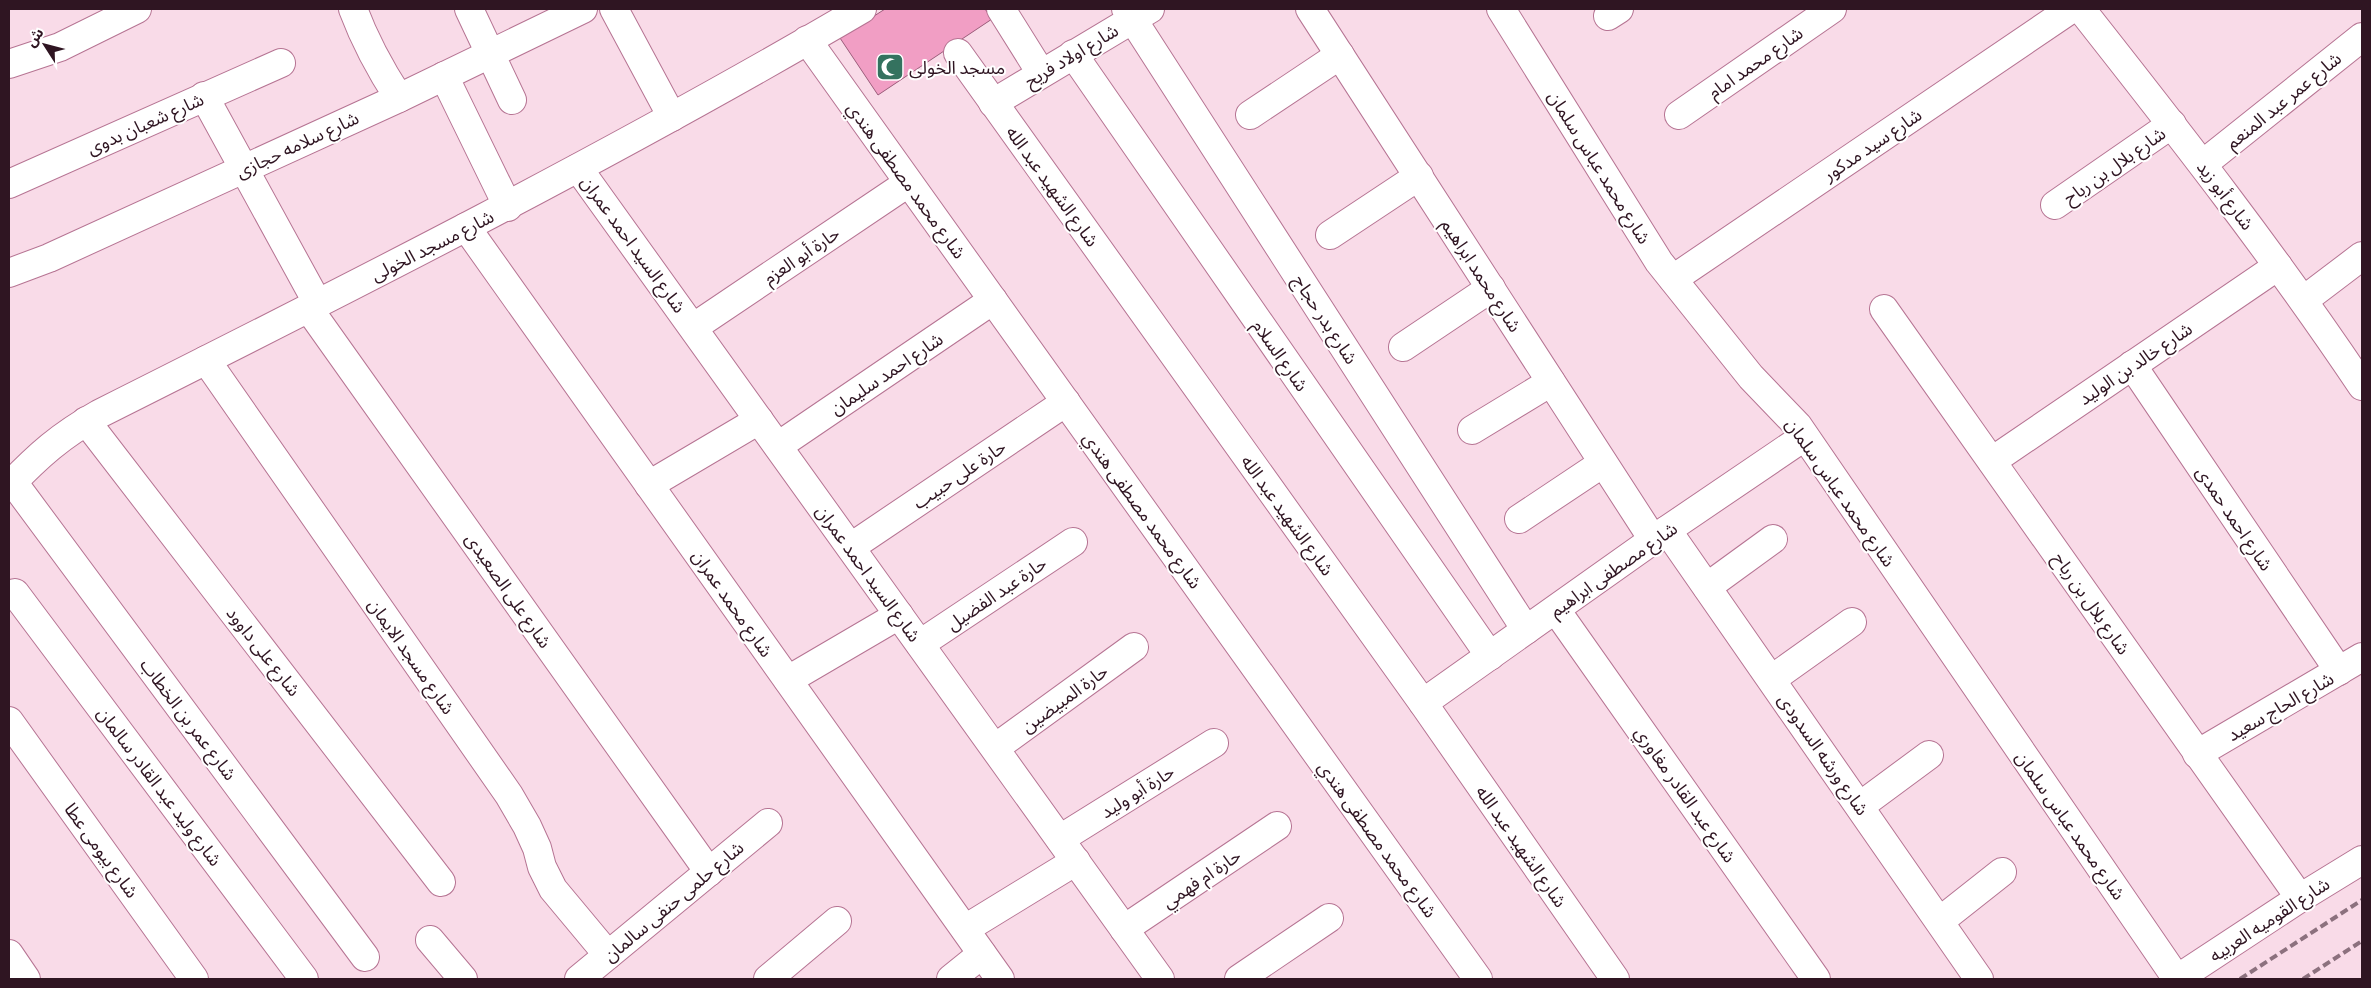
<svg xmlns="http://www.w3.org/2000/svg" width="2371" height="988" font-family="Barlow,'Noto Sans Arabic',sans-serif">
  <rect width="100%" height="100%" fill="#f9dbe8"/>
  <path fill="#f19ec4" stroke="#9c5c7b" d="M885,9H985L992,19L878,95L840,38Z"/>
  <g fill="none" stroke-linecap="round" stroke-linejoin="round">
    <g stroke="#b67493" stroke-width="30">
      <g id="street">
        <path d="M353,9C365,41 380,69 399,98"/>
        <path d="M469,9L512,100"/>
        <path d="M614,9L672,117"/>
        <path d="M1001,9L1041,73"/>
        <path d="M1126,9L1526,630"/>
        <path d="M1310,9L1654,541"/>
        <path d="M1501,9L1659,262L1751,377L1798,426L2177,979"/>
        <path d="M2081,9C2178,132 2275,256 2362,386"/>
        <path d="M1608,16L1619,9"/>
        <path d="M807,40L1478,979"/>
        <path d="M958,53L1423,703L1615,979"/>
        <path d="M1073,54L1490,656"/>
        <path d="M9,64L60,47L137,9"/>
        <path d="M444,76L508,207"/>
        <path d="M204,96L318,304"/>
        <path d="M993,103L1150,9"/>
        <path d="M1250,115L1340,55"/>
        <path d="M1679,115L1832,9"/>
        <path d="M2203,164L2362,37"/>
        <path d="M578,168L1160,979"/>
        <path d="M9,184L281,63"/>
        <path d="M2055,205L2172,124"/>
        <path d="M466,227L1000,979"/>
        <path d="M1330,235L1419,176"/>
        <path d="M9,273L49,258L399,98L583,9"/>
        <path d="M1673,279L2071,9"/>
        <path d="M2304,300L2362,256"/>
        <path d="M309,309L709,872"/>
        <path d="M1884,309L2300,898"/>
        <path d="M694,327L908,183"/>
        <path d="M1403,347L1491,288"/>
        <path d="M206,360L509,795L527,826L537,848L542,867L553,889L608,955"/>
        <path d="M2132,365L2339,671"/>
        <path d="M86,421L441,882"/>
        <path d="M1472,430L1551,382"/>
        <path d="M778,446L993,300"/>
        <path d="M1992,461L2278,266"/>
        <path d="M13,482L365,957"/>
        <path d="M649,485L759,420"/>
        <path d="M9,486C39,455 60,436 99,414C356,285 613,155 862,9"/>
        <path d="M1519,519L1603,463"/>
        <path d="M1667,530L1979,979"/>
        <path d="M851,547L1066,402"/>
        <path d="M1707,587L1773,539"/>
        <path d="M15,593L304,979"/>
        <path d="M1556,610L1816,979"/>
        <path d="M920,644L1073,542"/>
        <path d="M1772,679L1852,622"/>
        <path d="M788,680L899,615"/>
        <path d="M1423,703L1667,530L1804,437"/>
        <path d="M9,721L194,979"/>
        <path d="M995,748L1134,647"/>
        <path d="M2197,754L2362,657"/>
        <path d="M1860,806L1929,755"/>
        <path d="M1060,839L1214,743"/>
        <path d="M1940,921L2002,872"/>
        <path d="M965,929L1076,861"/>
        <path d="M1124,929L1277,826"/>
        <path d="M430,940L463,979"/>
        <path d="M579,979L768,823"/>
        <path d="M768,979L837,921"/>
        <path d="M951,979L982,954"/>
        <path d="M1239,979L1329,918"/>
      </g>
    </g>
    <g stroke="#b67493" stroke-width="30">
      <g id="secondary">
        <path d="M9,954L26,979"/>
        <path d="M2177,979L2300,898L2362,860"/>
      </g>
    </g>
    <use href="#street" stroke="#fff" stroke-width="28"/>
    <use href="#secondary" stroke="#fff" stroke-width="28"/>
    <g stroke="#8c717e" stroke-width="4" stroke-dasharray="8 4" stroke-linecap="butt">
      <path d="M2240,979L2362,900"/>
      <path d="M2303,979L2362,941"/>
    </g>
  </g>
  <defs>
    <g id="mosque-square" transform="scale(1.4375)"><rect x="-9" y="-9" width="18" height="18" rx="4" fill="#34725f" stroke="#fff"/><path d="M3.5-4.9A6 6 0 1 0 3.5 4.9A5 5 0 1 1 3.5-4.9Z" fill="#fff"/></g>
  </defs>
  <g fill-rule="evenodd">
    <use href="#mosque-square" x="890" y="67"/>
  </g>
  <g text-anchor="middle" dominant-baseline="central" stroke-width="4" stroke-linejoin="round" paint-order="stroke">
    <g font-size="18" fill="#2f1522" stroke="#fff">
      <text transform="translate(1071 55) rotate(-31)">شارع اولاد فريح</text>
      <text transform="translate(1755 62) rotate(-35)">شارع محمد امام</text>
      <text transform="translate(2283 100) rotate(-39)">شارع عمر عبد المنعم</text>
      <text transform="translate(145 123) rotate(-24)">شارع شعبان بدوى</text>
      <text transform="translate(297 144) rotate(-25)">شارع سلامه حجازى</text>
      <text transform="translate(1872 144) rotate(-34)">شارع سيد مدكور</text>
      <text transform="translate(2114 165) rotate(-35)">شارع بلال بن رباح</text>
      <text transform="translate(1600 167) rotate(58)">شارع محمد عباس سلمان</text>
      <text transform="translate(907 180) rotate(54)">شارع محمد مصطفى هندي</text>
      <text transform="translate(1053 186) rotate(54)">شارع الشهيد عبد الله</text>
      <text transform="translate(2226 195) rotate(53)">شارع أبو زيد</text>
      <text transform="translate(634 244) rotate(54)">شارع السيد احمد عمران</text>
      <text transform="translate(432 245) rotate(-27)">شارع مسجد الخولى</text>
      <text transform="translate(801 255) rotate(-34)">حارة أبو العزم</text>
      <text transform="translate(1482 275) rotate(57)">شارع محمد ابراهيم</text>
      <text transform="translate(1326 319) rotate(57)">شارع بدر حجاج</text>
      <text transform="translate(1281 355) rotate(55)">شارع السلام</text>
      <text transform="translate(2135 363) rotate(-34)">شارع خالد بن الوليد</text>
      <text transform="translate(886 373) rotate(-34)">شارع احمد سليمان</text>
      <text transform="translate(959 474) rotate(-34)">حارة على حبيب</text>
      <text transform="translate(1841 492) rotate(55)">شارع محمد عباس سلمان</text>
      <text transform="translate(1143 510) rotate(54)">شارع محمد مصطفى هندي</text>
      <text transform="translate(1288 515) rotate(54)">شارع الشهيد عبد الله</text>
      <text transform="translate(2235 518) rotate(56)">شارع احمد حمدى</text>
      <text transform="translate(1613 569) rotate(-35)">شارع مصطفى ابراهيم</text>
      <text transform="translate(869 573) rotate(54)">شارع السيد احمد عمران</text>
      <text transform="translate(509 590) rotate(55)">شارع على الصعيدى</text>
      <text transform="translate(996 593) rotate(-34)">حارة عبد الفضيل</text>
      <text transform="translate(733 603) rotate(55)">شارع محمد عمران</text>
      <text transform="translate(2092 603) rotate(55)">شارع بلال بن رباح</text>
      <text transform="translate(264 651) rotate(52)">شارع على داوود</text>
      <text transform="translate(412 656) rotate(55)">شارع مسجد الايمان</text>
      <text transform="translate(1064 698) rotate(-36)">حارة المبيضين</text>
      <text transform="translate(2280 706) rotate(-30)">شارع الحاج سعيد</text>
      <text transform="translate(189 719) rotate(53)">شارع عمر بن الخطاب</text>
      <text transform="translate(1824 754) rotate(55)">شارع ورشه السدودى</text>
      <text transform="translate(160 786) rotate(53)">شارع وليد عبد القادر سالمان</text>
      <text transform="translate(1137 791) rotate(-32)">حارة أبو وليد</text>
      <text transform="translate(1686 794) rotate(55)">شارع عبد القادر مغاوري</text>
      <text transform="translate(2071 825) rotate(55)">شارع محمد عباس سلمان</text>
      <text transform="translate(1378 839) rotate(54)">شارع محمد مصطفى هندي</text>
      <text transform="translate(1522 846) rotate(55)">شارع الشهيد عبد الله</text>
      <text transform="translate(102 850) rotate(54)">شارع بيومى عطا</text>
      <text transform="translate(1201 878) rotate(-34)">حارة ام فهمي</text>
      <text transform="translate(673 901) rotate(-40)">شارع حلمى حنفى سالمان</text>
      <text transform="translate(2269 919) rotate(-33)">شارع القوميه العربيه</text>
    </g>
    <g font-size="18" fill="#2f1522" stroke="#fff" text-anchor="start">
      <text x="909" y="67">مسجد الخولى</text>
    </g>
  </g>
  <rect width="2371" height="988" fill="none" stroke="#2f1522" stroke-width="20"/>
  <g transform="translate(45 45) rotate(306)" stroke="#ffffff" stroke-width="4" paint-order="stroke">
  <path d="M0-4L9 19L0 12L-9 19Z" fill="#2f1522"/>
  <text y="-8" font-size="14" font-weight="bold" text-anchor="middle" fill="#2f1522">ش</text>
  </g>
</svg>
